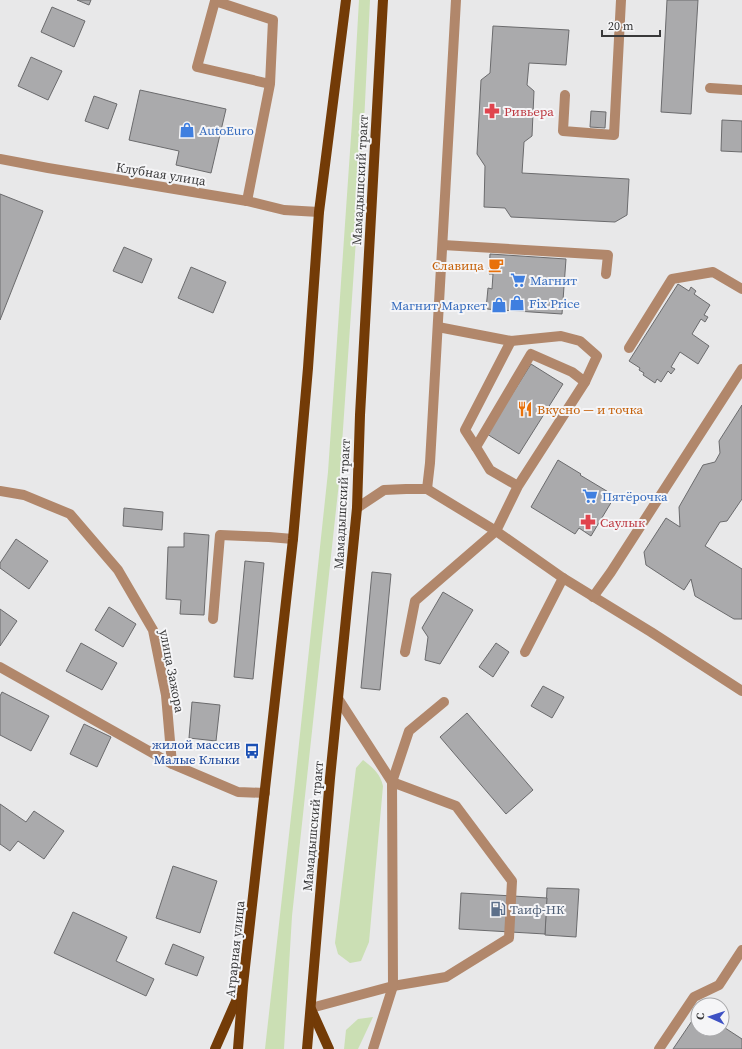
<svg xmlns="http://www.w3.org/2000/svg" width="742" height="1049" font-family="'Source Serif 4',serif">
  <rect width="100%" height="100%" fill="#e8e8e9"/>
  <g fill="#cbdfb4">
    <path d="M359,0H370L364,123L340,473L292,916L284,1049H265L295,781L328,472L352,122Z"/>
    <path d="M363,760C373,768 380,773 383,786L369,942L361,961L350,963L338,954L335,943L356,768Z"/>
    <path d="M373,1017L358,1049H344L346,1030L358,1019Z"/>
  </g>
  <g fill="#aaaaac" stroke="#6b6b6d">
    <path d="M77,0H91L89,5Z"/>
    <path d="M667,0H698L691,114L661,112Z"/>
    <path d="M52,7L85,21L74,47L41,32Z"/>
    <path d="M493,26L569,30L566,65L529,63L527,85L534,91L532,136L524,142L522,173L629,179L627,215L615,222L511,217L505,208L484,207L485,166L477,154L481,80L490,73Z"/>
    <path d="M31,57L62,71L48,100L18,86Z"/>
    <path d="M140,90L226,109L211,173L176,165L179,151L129,140Z"/>
    <path d="M94,96L117,104L108,129L85,121Z"/>
    <path d="M591,111L606,112L605,128L590,127Z"/>
    <path d="M722,120L742,121V152L721,151Z"/>
    <path d="M0,194L43,211L0,320Z"/>
    <path d="M124,247L152,259L142,283L113,271Z"/>
    <path d="M490,254L566,259L562,314L486,309L488,288L492,289L493,274H489Z"/>
    <path d="M191,267L226,282L213,313L178,298Z"/>
    <path d="M678,284L689,291L691,287L696,291L694,294L710,305L704,315L708,317L705,322L701,319L692,334L709,346L698,364L680,352L671,367L675,369L671,374L668,371L661,382L657,379L655,383L643,375L644,373L639,370L640,368L629,361Z"/>
    <path d="M531,364L563,384L519,454L487,434Z"/>
    <path d="M742,405V499L727,521L720,522L705,546L742,569V619H734L695,596L691,579L684,590L646,565L644,552L666,518L680,527L679,507L703,465L715,462L720,453L719,441Z"/>
    <path d="M558,460L581,474L580,475L615,496L591,536L579,528L575,534L531,507Z"/>
    <path d="M124,508L163,512L162,530L123,526Z"/>
    <path d="M184,533L209,535L204,615L180,614L181,600L166,599L168,547H184Z"/>
    <path d="M16,539L48,561L29,589L0,568V563Z"/>
    <path d="M245,561L264,563L253,679L234,677Z"/>
    <path d="M372,572L391,574L380,690L361,688Z"/>
    <path d="M443,592L473,610L440,664L425,660L428,637L422,628Z"/>
    <path d="M109,607L136,624L123,647L95,630Z"/>
    <path d="M0,609L17,621L0,646Z"/>
    <path d="M81,643L117,663L102,690L66,671Z"/>
    <path d="M496,643L509,652L493,677L479,667Z"/>
    <path d="M543,686L564,697L552,718L531,706Z"/>
    <path d="M2,692L49,716L31,751L0,735V696Z"/>
    <path d="M192,702L220,705L216,741L189,738Z"/>
    <path d="M467,713L533,790L506,814L440,737Z"/>
    <path d="M84,724L111,737L97,767L70,754Z"/>
    <path d="M0,804L26,822L34,811L64,831L44,859L18,841L10,851L0,844Z"/>
    <path d="M173,866L217,881L200,933L156,918Z"/>
    <path d="M547,888L579,889L576,937L545,935Z"/>
    <path d="M461,893L547,898L545,934L459,929Z"/>
    <path d="M73,912L127,937L116,961L154,979L146,996L54,953Z"/>
    <path d="M173,944L204,957L197,976L165,964Z"/>
    <path d="M698,1012V1029H722V1026L742,1039V1049H673Z"/>
  </g>
  <g fill="none" stroke-linecap="round" stroke-linejoin="round">
    <g stroke="#b1876b" stroke-width="10">
      <path d="M710,88L742,90"/>
      <path d="M565,95L563,131L614,135L621,0"/>
      <path d="M0,159L48,168L247,201L284,210L319,212"/>
      <path d="M247,201L270,84L273,20L215,1L197,67L270,84"/>
      <path d="M443,245L608,255L606,274"/>
      <path d="M438,327L511,341L561,336L580,341L597,356L585,382"/>
      <path d="M629,348L672,279L713,272L742,289"/>
      <path d="M476,447L465,430L511,341"/>
      <path d="M427,489L430,463L456,0"/>
      <path d="M0,491L24,495L70,514L118,570L153,630L166,695L172,764L238,792L265,793"/>
      <path d="M357,508L384,490L406,489H427L496,531L563,578L651,632L742,691"/>
      <path d="M593,597L611,572L742,369"/>
      <path d="M213,619L220,535L269,537L293,539"/>
      <path d="M405,652L415,601L496,531L518,486L585,382L572,372L531,354L476,447L490,470L518,486"/>
      <path d="M525,652L563,578"/>
      <path d="M0,667L172,764"/>
      <path d="M311,1008L393,986L446,977L509,938L512,881L456,806L392,782L339,700"/>
      <path d="M373,1049L393,986L392,782L409,731L444,702"/>
      <path d="M659,1049L694,997L719,985L742,950"/>
    </g>
    <g stroke="#733b07" stroke-width="10">
      <path d="M311,1009L329,1049"/>
      <path d="M215,1049L240,992"/>
      <path d="M238,1049L243,985L293,539L308,368L319,212L346,0"/>
      <path d="M307,1049L330,778L357,508L360,415L383,0"/>
    </g>
  </g>
  <defs>
    <g id="pharmacy-bare" transform="scale(1.2)"><path d="M-2-6h4v4h4v4h-4v4h-4v-4h-4v-4h4Z" fill="#e0444e" stroke="#f5f5f7" stroke-width="2.5" paint-order="stroke"/></g>
    <g id="shop-bare" transform="scale(1.2)"><path d="M-5-2.5h2.3a2.7 3.5 0 0 1 5.4 0H5L5.5 6h-11ZM-1.5-2.5h3a1.5 2.3 0 0 0-3 0Z" fill="#3f7fe0" stroke="#f5f5f7" stroke-width="2.5" paint-order="stroke"/></g>
    <g id="cafe-bare" transform="scale(1.2)"><path d="M-5.5-4.5H6V0H3Q3 3.5 0 3.5H-2.5Q-5.5 3.5-5.5 0ZM3-3.2v2h1.7v-2ZM-6 4.5H4V6H-6Z" fill="#e8710a" stroke="#f5f5f7" stroke-width="2.5" paint-order="stroke"/></g>
    <g id="supermarket-bare" transform="scale(1.2)"><path d="M-6-5.5h2.5l.6 2H6L4.5 2H-2.5L-4.4-4H-6ZM-1.5 3.2a1.3 1.3 0 1 0 .1 0ZM3 3.2a1.3 1.3 0 1 0 .1 0Z" fill="#3f7fe0" stroke="#f5f5f7" stroke-width="2.5" paint-order="stroke"/></g>
    <g id="restaurant-bare" transform="scale(1.2)"><path d="M-5-6h1v4h1v-4h1v4h1v-4h1v5L-1.5 .5V6h-2V.5L-5-1ZM5-6V6H3V1.5H1.5Q1.5-4 5-6Z" fill="#e8710a" stroke="#f5f5f7" stroke-width="2.5" paint-order="stroke"/></g>
    <g id="bus-bare" transform="scale(1.2)"><path d="M-5-6H5V4H4V6H2V4H-2V6H-4V4H-5ZM-3.5-4V0h7V-4ZM-3.5 1.2v1.5H-2V1.2ZM2 1.2v1.5H3.5V1.2Z" fill="#1a4fb4" stroke="#f5f5f7" stroke-width="2.5" paint-order="stroke"/></g>
    <g id="fuel-bare" transform="scale(1.2)"><path d="M-5.5-6h7V0h2V4h1.3V-2.5L3-4.5l.8-.8L6-3V5H2.5V1h-1V6h-7ZM-4.2-4.7v3.2H.2V-4.7Z" fill="#5c6f8a" stroke="#f5f5f7" stroke-width="2.5" paint-order="stroke"/></g>
  </defs>
  <g fill-rule="evenodd">
    <use href="#pharmacy-bare" x="492" y="111"/>
    <use href="#shop-bare" x="187" y="130"/>
    <use href="#cafe-bare" x="496" y="265"/>
    <use href="#supermarket-bare" x="518" y="280"/>
    <use href="#shop-bare" x="517" y="303"/>
    <use href="#shop-bare" x="499" y="305"/>
    <use href="#restaurant-bare" x="525" y="409"/>
    <use href="#supermarket-bare" x="590" y="496"/>
    <use href="#pharmacy-bare" x="588" y="522"/>
    <use href="#bus-bare" x="252" y="751"/>
    <use href="#fuel-bare" x="498" y="909"/>
  </g>
  <g text-anchor="middle" dominant-baseline="central" stroke-width="4" stroke-linejoin="round" paint-order="stroke">
    <g font-size="13" fill="#be3a42" stroke="#f5f5f7" text-anchor="start">
      <text x="504" y="111">Ривьера</text>
      <text x="600" y="522">Саулык</text>
    </g>
    <g font-size="13" fill="#366cbe" stroke="#f5f5f7" text-anchor="start">
      <text x="199" y="130">AutoEuro</text>
      <text x="530" y="280">Магнит</text>
      <text x="529" y="303">Fix Price</text>
      <text x="487" y="305" text-anchor="end">Магнит Маркет</text>
      <text x="602" y="496">Пятёрочка</text>
    </g>
    <g font-size="13" fill="#383839" stroke="#f5f5f7">
      <text transform="translate(161 174) rotate(9)">Клубная улица</text>
      <text transform="translate(360 180) rotate(-87)">Мамадышский тракт</text>
      <text transform="translate(342 504) rotate(-87)">Мамадышский тракт</text>
      <text transform="translate(172 671) rotate(79)">улица Зажора</text>
      <text transform="translate(313 826) rotate(-85)">Мамадышский тракт</text>
      <text transform="translate(235 949) rotate(-84)">Аграрная улица</text>
    </g>
    <g font-size="13" fill="#c56008" stroke="#f5f5f7" text-anchor="end">
      <text x="484" y="265">Славица</text>
      <text x="537" y="409" text-anchor="start">Вкусно — и точка</text>
    </g>
    <g font-size="13" fill="#164399" stroke="#f5f5f7" text-anchor="end">
      <text x="240" y="744">жилой массив<tspan x="240" dy="15">Малые Клыки</tspan></text>
    </g>
    <g font-size="13" fill="#4e5e75" stroke="#f5f5f7" text-anchor="start">
      <text x="510" y="909">Таиф-НК</text>
    </g>
  </g>
  <g transform="translate(710 1017) rotate(273)"><circle r="19" fill="#f5f5f7" stroke="#a9a9ab"/>
  <path d="M0-3L7 15L0 10L-7 15Z" fill="#3e51c4"/>
  <text y="-6" font-size="11" font-weight="bold" text-anchor="middle" fill="#383839">С</text>
  </g>
  <path d="M602 30v6h58v-6" fill="none" stroke="#383839" stroke-width="2"/>
  <text x="608" y="30" font-size="12" fill="#383839" stroke="#f5f5f7" stroke-width="3" paint-order="stroke">20 m</text>
</svg>
